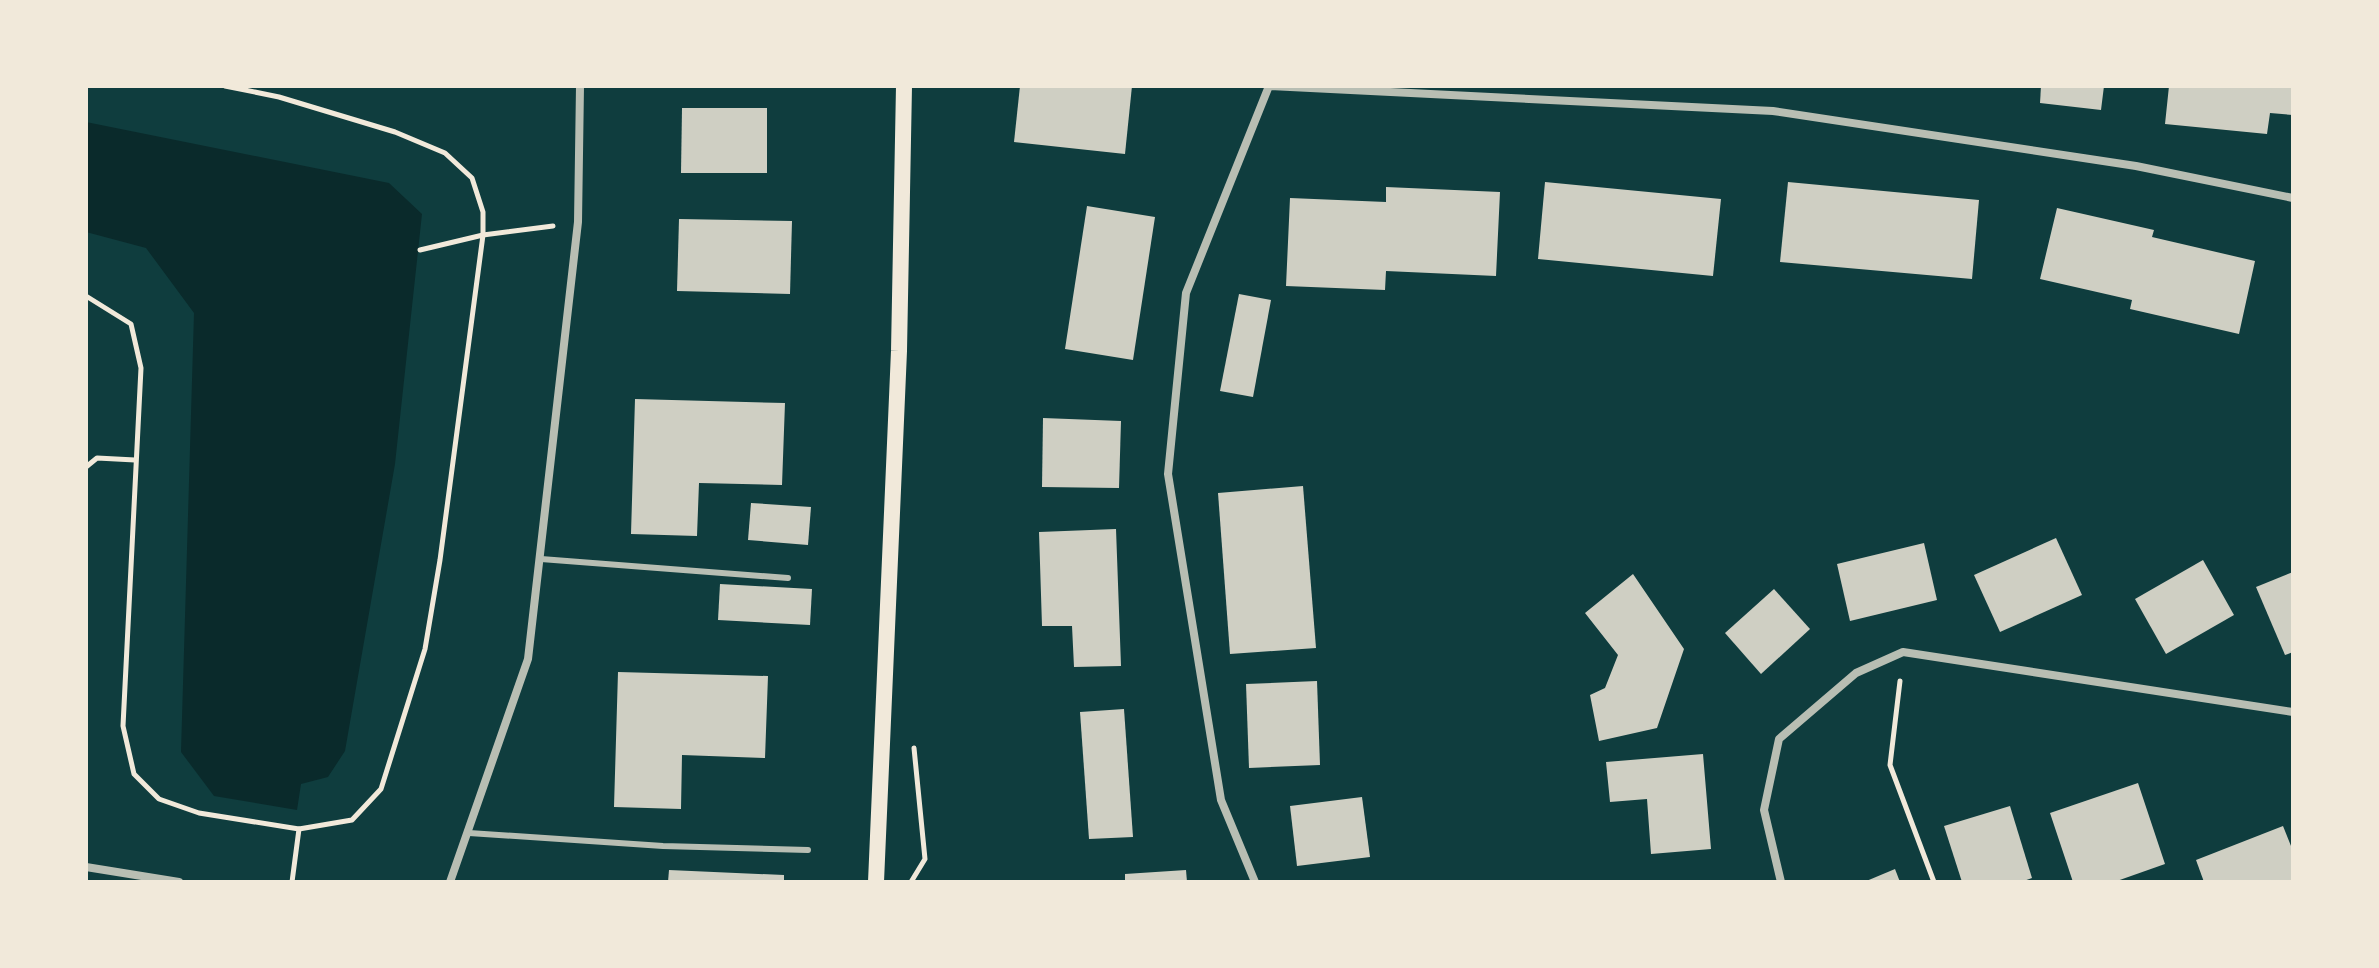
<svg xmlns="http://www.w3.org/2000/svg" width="2379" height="968" font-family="Quicksand,sans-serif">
  <rect width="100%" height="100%" fill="#0f3d3e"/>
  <path fill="#0a2a2b" d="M86,122L389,183L422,214L395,464L345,751L328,777L301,784L297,810L214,796L181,752L194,313L146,248L86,232Z"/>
  <g fill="#cfcfc3">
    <path d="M1020,86H1132L1125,154L1014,142Z"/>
    <path d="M2041,86H2104L2101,110L2040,103Z"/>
    <path d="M2169,86H2293V115L2270,113L2267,134L2165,124Z"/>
    <path d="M682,108H767V173H681Z"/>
    <path d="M1545,182L1721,199L1713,276L1538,259Z"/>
    <path d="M1788,182L1979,200L1972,279L1780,262Z"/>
    <path d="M1386,187L1500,192L1496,276L1386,271L1385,290L1286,286L1290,198L1386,202Z"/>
    <path d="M1087,206L1155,217L1133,360L1065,349Z"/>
    <path d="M2057,208L2154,230L2152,237L2255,261L2239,334L2130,309L2132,300L2040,279Z"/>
    <path d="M679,219L792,221L790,294L677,291Z"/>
    <path d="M1239,294L1271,300L1253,397L1220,391Z"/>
    <path d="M635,399L785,403L782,485L699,483L697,536L631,534Z"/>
    <path d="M1043,418L1121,421L1119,488L1042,487Z"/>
    <path d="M1303,486L1316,648L1230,654L1218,493Z"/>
    <path d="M751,503L811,507L808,545L748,540Z"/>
    <path d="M1116,529L1121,666L1074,667L1072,626H1042L1039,532Z"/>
    <path d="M2056,538L2082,595L2000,632L1974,575Z"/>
    <path d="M1924,543L1937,600L1850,621L1837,564Z"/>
    <path d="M2203,560L2234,615L2166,654L2135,599Z"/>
    <path d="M2293,572V652L2285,655L2256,587Z"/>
    <path d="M1633,574L1684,649L1657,728L1599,741L1590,695L1605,688L1618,655L1585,613Z"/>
    <path d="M720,584L812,589L810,625L718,620Z"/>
    <path d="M1774,589L1810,629L1761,674L1725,633Z"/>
    <path d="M618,672L768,676L765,758L682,755L681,809L614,807Z"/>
    <path d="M1317,681L1320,765L1249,768L1246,684Z"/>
    <path d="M1124,709L1133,837L1089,839L1080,712Z"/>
    <path d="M1703,754L1711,849L1651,854L1647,799L1610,802L1606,762Z"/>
    <path d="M2138,783L2165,864L2114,882H2073L2050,813Z"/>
    <path d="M1362,797L1370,857L1297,866L1290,806Z"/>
    <path d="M2010,806L2032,878L2021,882H1962L1944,826Z"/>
    <path d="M2283,826L2293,851V882H2204L2196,860Z"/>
    <path d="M1895,869L1900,882H1864Z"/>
    <path d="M669,870L784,875V882H668Z"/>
    <path d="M1186,870L1187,882H1125V874Z"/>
  </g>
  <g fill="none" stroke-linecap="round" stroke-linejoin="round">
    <g stroke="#f1e9da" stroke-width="5">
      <path d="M420,250L483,235L553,226"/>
      <path d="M86,296L131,324L141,368L123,726L134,774L159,799L199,813L299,829L352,820L381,789L425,649L440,560L483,235V212L472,178L445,153L395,132L279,97L225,86"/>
      <path d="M86,467L97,458L135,460"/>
      <path d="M1900,681L1890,765L1934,882"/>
      <path d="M292,882L299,829"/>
      <path d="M911,882L925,859L914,748"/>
    </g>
    <g stroke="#b8beb3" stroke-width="6">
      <path d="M541,559L788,578"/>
      <path d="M469,833L663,846L808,850"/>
    </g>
    <g stroke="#b8beb3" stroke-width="8">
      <path d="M86,867L179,882"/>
      <path d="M450,882L528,659L578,222L580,86"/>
      <path d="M1255,882L1221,800L1168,474L1186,293L1269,86L1773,111L2136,166L2293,198"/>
      <path d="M1781,882L1764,810L1779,739L1856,673L1903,652L2293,712"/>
    </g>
    <path stroke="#f1e9da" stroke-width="16" d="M876,882L899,351L904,86"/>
  </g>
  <rect width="2379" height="968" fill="none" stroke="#f1e9da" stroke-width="176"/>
</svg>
